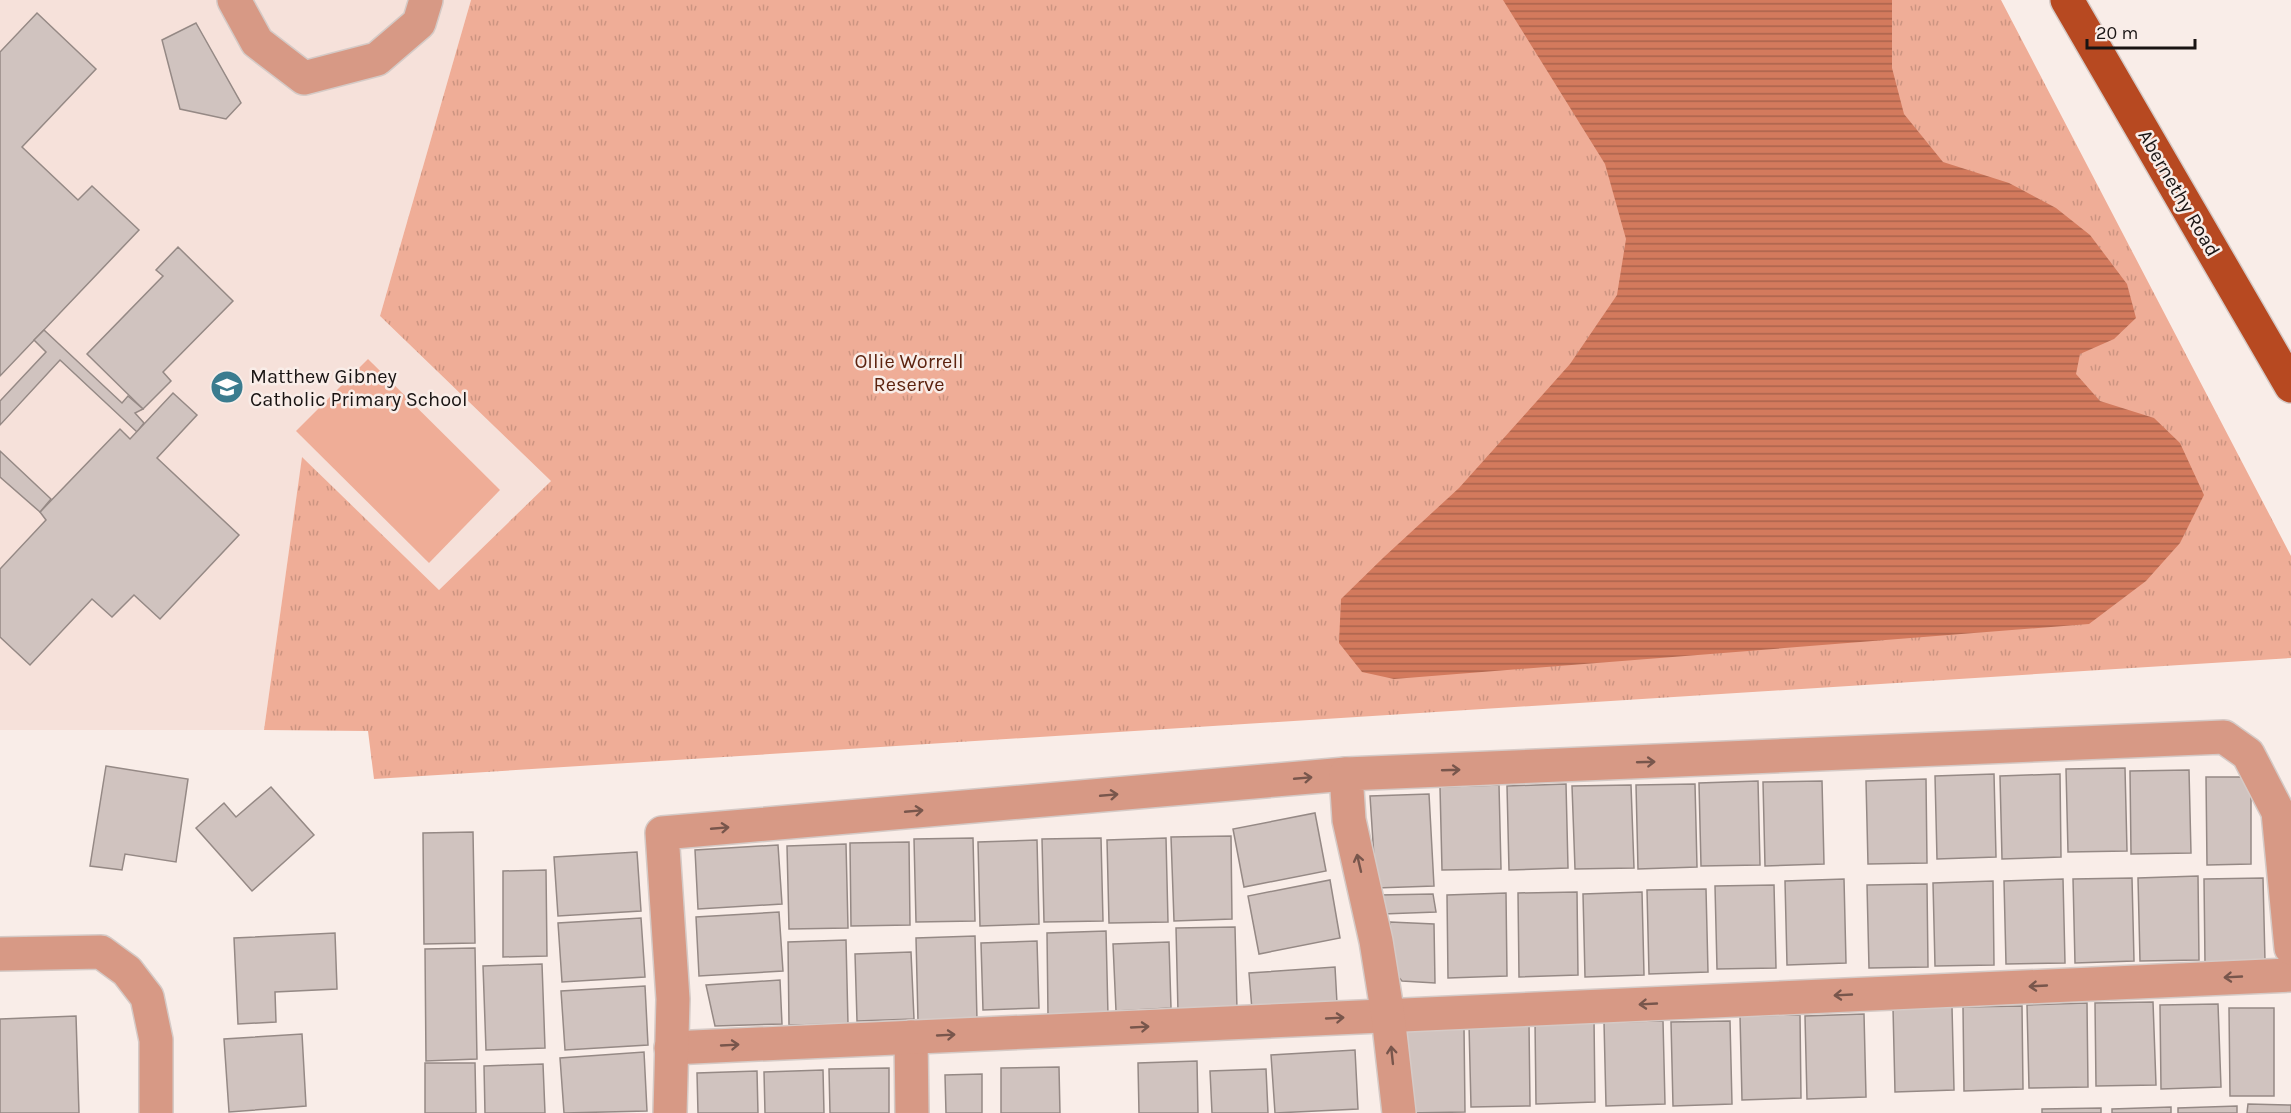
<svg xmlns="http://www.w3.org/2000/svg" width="2291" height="1113" font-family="Karla,sans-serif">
  <defs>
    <pattern id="grass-tufts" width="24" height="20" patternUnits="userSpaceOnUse" patternTransform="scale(1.5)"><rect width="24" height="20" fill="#efad97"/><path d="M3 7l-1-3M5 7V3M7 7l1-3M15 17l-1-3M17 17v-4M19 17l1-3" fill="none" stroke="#cc9481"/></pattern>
    <pattern id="water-rules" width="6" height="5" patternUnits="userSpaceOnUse" patternTransform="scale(1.5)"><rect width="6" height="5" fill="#d37a5d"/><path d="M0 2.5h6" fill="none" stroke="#aa634c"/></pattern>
  </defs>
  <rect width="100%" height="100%" fill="#f9ede8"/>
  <path fill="#f6e1da" d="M0,0H471L380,316L551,481L439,590L302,458L264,730H0Z"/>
  <path fill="url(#grass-tufts)" d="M471,0H2001L2291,556V658L374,779L368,731L264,730L302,457L439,590L551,481L380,316Z"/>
  <path fill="#efad97" d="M368,359L500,490L429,563L296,431Z"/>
  <path fill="url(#water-rules)" d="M1503,0H1892V68L1904,114L1943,162L2009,183L2056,208L2090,235L2127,284L2136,318L2114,339L2080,354L2076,374L2100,401L2154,418L2180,443L2204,495L2180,543L2146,581L2089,624L1394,679L1362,672L1339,643L1341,599L1384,557L1459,488L1570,364L1617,295L1626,239L1605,164Z"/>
  <g fill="#d0c3bf" stroke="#958985" stroke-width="1.5">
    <path d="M37,13L96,69L22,147L78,200L92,186L139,230L0,376V52Z"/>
    <path d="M196,23L241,103L226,119L180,109L162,40Z"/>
    <path d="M178,247L233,301L163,372L171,381L143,409L87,354L163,276L156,270Z"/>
    <path d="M44,330L122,403L128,396L143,409L135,413L144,423L137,432L60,360L0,425V401L46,352L34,340Z"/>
    <path d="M173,393L197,415L157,458L239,535L160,619L134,595L112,617L92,599L30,665L0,637V569L46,520L40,512L120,429L130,439Z"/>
    <path d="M0,451L51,499L40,512L0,477Z"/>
    <path d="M106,766L188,779L176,862L125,854L122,870L90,866Z"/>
    <path d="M2125,768L2127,851L2068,852L2066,769Z"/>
    <path d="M2189,770L2191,853L2131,854L2130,771Z"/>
    <path d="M1994,774L1996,857L1937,859L1935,776Z"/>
    <path d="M2060,774L2061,857L2002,859L2000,776Z"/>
    <path d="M2206,777H2251V864L2207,865Z"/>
    <path d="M1926,779L1927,863L1868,864L1866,781Z"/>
    <path d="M1758,781L1760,865L1701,866L1699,783Z"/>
    <path d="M1822,781L1824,864L1765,866L1763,782Z"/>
    <path d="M1566,784L1568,868L1509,870L1507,786Z"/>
    <path d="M1695,784L1697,867L1638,869L1636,785Z"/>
    <path d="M1499,785L1501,869L1442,870L1440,787Z"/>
    <path d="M1631,785L1634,868L1575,869L1572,786Z"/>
    <path d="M271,787L314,835L252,891L196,828L224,803L236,817Z"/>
    <path d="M1429,794L1434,886L1376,888L1370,796Z"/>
    <path d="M1315,813L1326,871L1244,887L1233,829Z"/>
    <path d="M473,832L475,943L424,944L423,833Z"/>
    <path d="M1231,836L1232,919L1174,921L1171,837Z"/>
    <path d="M973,838L975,921L916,922L914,839Z"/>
    <path d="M1101,838L1103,921L1044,922L1042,839Z"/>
    <path d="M1166,838L1168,922L1109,923L1107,840Z"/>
    <path d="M1037,840L1039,924L980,926L978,842Z"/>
    <path d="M909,842L910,925L851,926L850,843Z"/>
    <path d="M846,844L848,928L789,929L787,846Z"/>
    <path d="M778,845L782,904L698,909L695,850Z"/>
    <path d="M637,852L641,911L558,916L554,857Z"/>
    <path d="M546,870L547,956L503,957V871Z"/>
    <path d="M2198,876L2199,960L2140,961L2138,878Z"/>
    <path d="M2132,878L2134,961L2075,963L2073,879Z"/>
    <path d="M2263,878L2265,961L2205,963L2204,879Z"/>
    <path d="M1844,879L1846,963L1787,965L1785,881Z"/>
    <path d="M2063,879L2065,963L2006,964L2004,881Z"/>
    <path d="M1330,880L1340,938L1259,954L1248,896Z"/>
    <path d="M1993,881L1994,965L1935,966L1933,883Z"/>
    <path d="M1927,884L1928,967L1869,968L1867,885Z"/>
    <path d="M1774,885L1776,968L1717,969L1715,886Z"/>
    <path d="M1706,889L1708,972L1649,974L1647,890Z"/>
    <path d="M1577,892L1578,975L1519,977L1518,893Z"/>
    <path d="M1642,892L1644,975L1585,977L1583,894Z"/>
    <path d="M1506,893L1507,976L1448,978L1447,895Z"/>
    <path d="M1433,894L1436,912L1383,914L1379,895Z"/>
    <path d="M779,912L783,971L699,976L696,917Z"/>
    <path d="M641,918L645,977L562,982L558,923Z"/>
    <path d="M1390,922L1434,924L1435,983L1402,981L1390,967Z"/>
    <path d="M1235,927L1237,1010L1178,1012L1176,928Z"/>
    <path d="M1106,931L1108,1015L1048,1016L1047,933Z"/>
    <path d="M335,933L337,989L275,992L276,1022L238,1024L234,938Z"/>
    <path d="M975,936L977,1020L918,1021L916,938Z"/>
    <path d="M846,940L848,1024L789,1025L788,942Z"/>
    <path d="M1037,941L1039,1008L983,1010L981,943Z"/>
    <path d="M1169,942L1171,1008L1116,1011L1113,944Z"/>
    <path d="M475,948L477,1059L426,1061L425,949Z"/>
    <path d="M911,952L914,1019L857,1021L855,954Z"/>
    <path d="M542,964L545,1048L486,1050L483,966Z"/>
    <path d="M1335,967L1337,1003L1252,1010L1249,973Z"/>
    <path d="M780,980L782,1024L715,1026L706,985Z"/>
    <path d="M645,986L648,1045L565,1050L561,991Z"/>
    <path d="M2153,1002L2156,1085L2096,1086L2095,1003Z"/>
    <path d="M2087,1003L2088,1087L2029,1088L2027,1005Z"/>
    <path d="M2218,1004L2221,1087L2161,1089L2160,1005Z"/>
    <path d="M2022,1006L2023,1089L1964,1091L1963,1007Z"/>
    <path d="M1952,1007L1954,1090L1895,1092L1893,1008Z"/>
    <path d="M2229,1008H2274V1096H2230Z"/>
    <path d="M1864,1014L1866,1097L1807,1099L1805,1016Z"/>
    <path d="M1800,1015L1801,1098L1742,1100L1740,1016Z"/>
    <path d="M76,1016L79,1113H0V1019Z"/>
    <path d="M1594,1019L1595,1102L1536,1104L1535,1021Z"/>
    <path d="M1663,1021L1665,1104L1606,1106L1604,1022Z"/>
    <path d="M1730,1021L1732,1104L1673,1106L1671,1022Z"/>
    <path d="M1529,1023L1530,1106L1471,1107L1469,1024Z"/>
    <path d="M1464,1028L1465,1112L1407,1113L1405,1030Z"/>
    <path d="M302,1034L306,1106L229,1112L224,1039Z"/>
    <path d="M1355,1050L1358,1109L1275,1113L1271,1055Z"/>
    <path d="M644,1052L647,1111L564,1113L560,1058Z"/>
    <path d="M1197,1061L1198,1113H1139L1138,1063Z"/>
    <path d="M425,1063H475L476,1113H425Z"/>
    <path d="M543,1064L545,1113H485L484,1066Z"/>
    <path d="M1059,1067L1060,1113H1001V1068Z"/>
    <path d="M889,1068V1113H830L829,1069Z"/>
    <path d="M1266,1069L1268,1113H1212L1210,1071Z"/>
    <path d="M823,1070L824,1113H765L764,1072Z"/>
    <path d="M757,1071L758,1113H698L697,1073Z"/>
    <path d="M982,1074V1113H946L945,1075Z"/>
    <path d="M2248,1104L2291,1105V1113H2247Z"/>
    <path d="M2237,1106V1113H2178V1108Z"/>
    <path d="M2171,1107V1113H2112V1109Z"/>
    <path d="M2101,1108V1113H2042V1109Z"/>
  </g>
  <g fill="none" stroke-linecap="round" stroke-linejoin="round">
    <g stroke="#d5cac6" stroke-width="36">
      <g id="minor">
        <path d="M234,0L257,42L304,78L377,59L419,23L426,0"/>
        <path d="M0,954L101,952L127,971L147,997L156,1040V1113"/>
        <path d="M911,1037L912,1113"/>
        <path d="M671,1048L2291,975"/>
        <path d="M670,1113L673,999L662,833L1346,774"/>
        <path d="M1399,1113L1388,1016L1376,941L1349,820L1346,774L2224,737L2248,754L2278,812L2291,948"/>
      </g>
    </g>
    <g stroke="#d5cac6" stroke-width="36">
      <path id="major" d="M2067,0L2291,386"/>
    </g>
    <use href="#minor" stroke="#d79985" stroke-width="33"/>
    <use href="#major" stroke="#b74921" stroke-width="33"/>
  </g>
  <defs><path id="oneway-shaft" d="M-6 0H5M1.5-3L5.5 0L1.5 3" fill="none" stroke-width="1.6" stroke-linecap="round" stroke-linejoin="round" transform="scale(1.5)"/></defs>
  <g stroke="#78564c">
    <use href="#oneway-shaft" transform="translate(1646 762) rotate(-2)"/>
    <use href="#oneway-shaft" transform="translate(1451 770) rotate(-2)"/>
    <use href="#oneway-shaft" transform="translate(1303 778) rotate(-5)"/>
    <use href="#oneway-shaft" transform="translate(1109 795) rotate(-5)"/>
    <use href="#oneway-shaft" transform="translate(914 811) rotate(-5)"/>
    <use href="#oneway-shaft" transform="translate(720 828) rotate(-5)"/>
    <use href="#oneway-shaft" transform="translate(1359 863) rotate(-103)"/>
    <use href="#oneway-shaft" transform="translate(2233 977) rotate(177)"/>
    <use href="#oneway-shaft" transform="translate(2038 986) rotate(177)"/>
    <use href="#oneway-shaft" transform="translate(1843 995) rotate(177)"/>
    <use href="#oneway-shaft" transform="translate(1648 1004) rotate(177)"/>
    <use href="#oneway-shaft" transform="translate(1335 1018) rotate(-3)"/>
    <use href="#oneway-shaft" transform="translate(1140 1027) rotate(-3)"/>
    <use href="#oneway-shaft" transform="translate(946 1035) rotate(-3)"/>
    <use href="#oneway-shaft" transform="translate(730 1045) rotate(-3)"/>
    <use href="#oneway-shaft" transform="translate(1392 1055) rotate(-96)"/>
  </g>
  <defs>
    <g id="school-disc" transform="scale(1.725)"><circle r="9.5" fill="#3b7c8f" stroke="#f9ede8"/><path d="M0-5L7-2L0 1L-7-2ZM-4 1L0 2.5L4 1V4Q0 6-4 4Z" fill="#fff"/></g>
  </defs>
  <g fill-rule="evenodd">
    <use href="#school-disc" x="227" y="387"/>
  </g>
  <g text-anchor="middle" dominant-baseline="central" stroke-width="5" stroke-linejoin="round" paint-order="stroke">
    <g font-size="20" fill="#191413" stroke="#f9ede8">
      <text transform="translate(2179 193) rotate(60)">Abernethy Road</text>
    </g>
    <g font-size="20" fill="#5c230f" stroke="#f9ede8">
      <text x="909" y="361">Ollie Worrell<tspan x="909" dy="23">Reserve</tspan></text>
    </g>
    <g font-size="20" fill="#191413" stroke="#f9ede8" text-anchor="start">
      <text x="250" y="376">Matthew Gibney<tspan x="250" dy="23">Catholic Primary School</tspan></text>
    </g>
  </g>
  <path d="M2087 39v9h108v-9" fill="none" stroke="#191413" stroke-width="3"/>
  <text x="2096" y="39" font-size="18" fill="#191413" stroke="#f9ede8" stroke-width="4.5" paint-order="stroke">20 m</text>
</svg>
